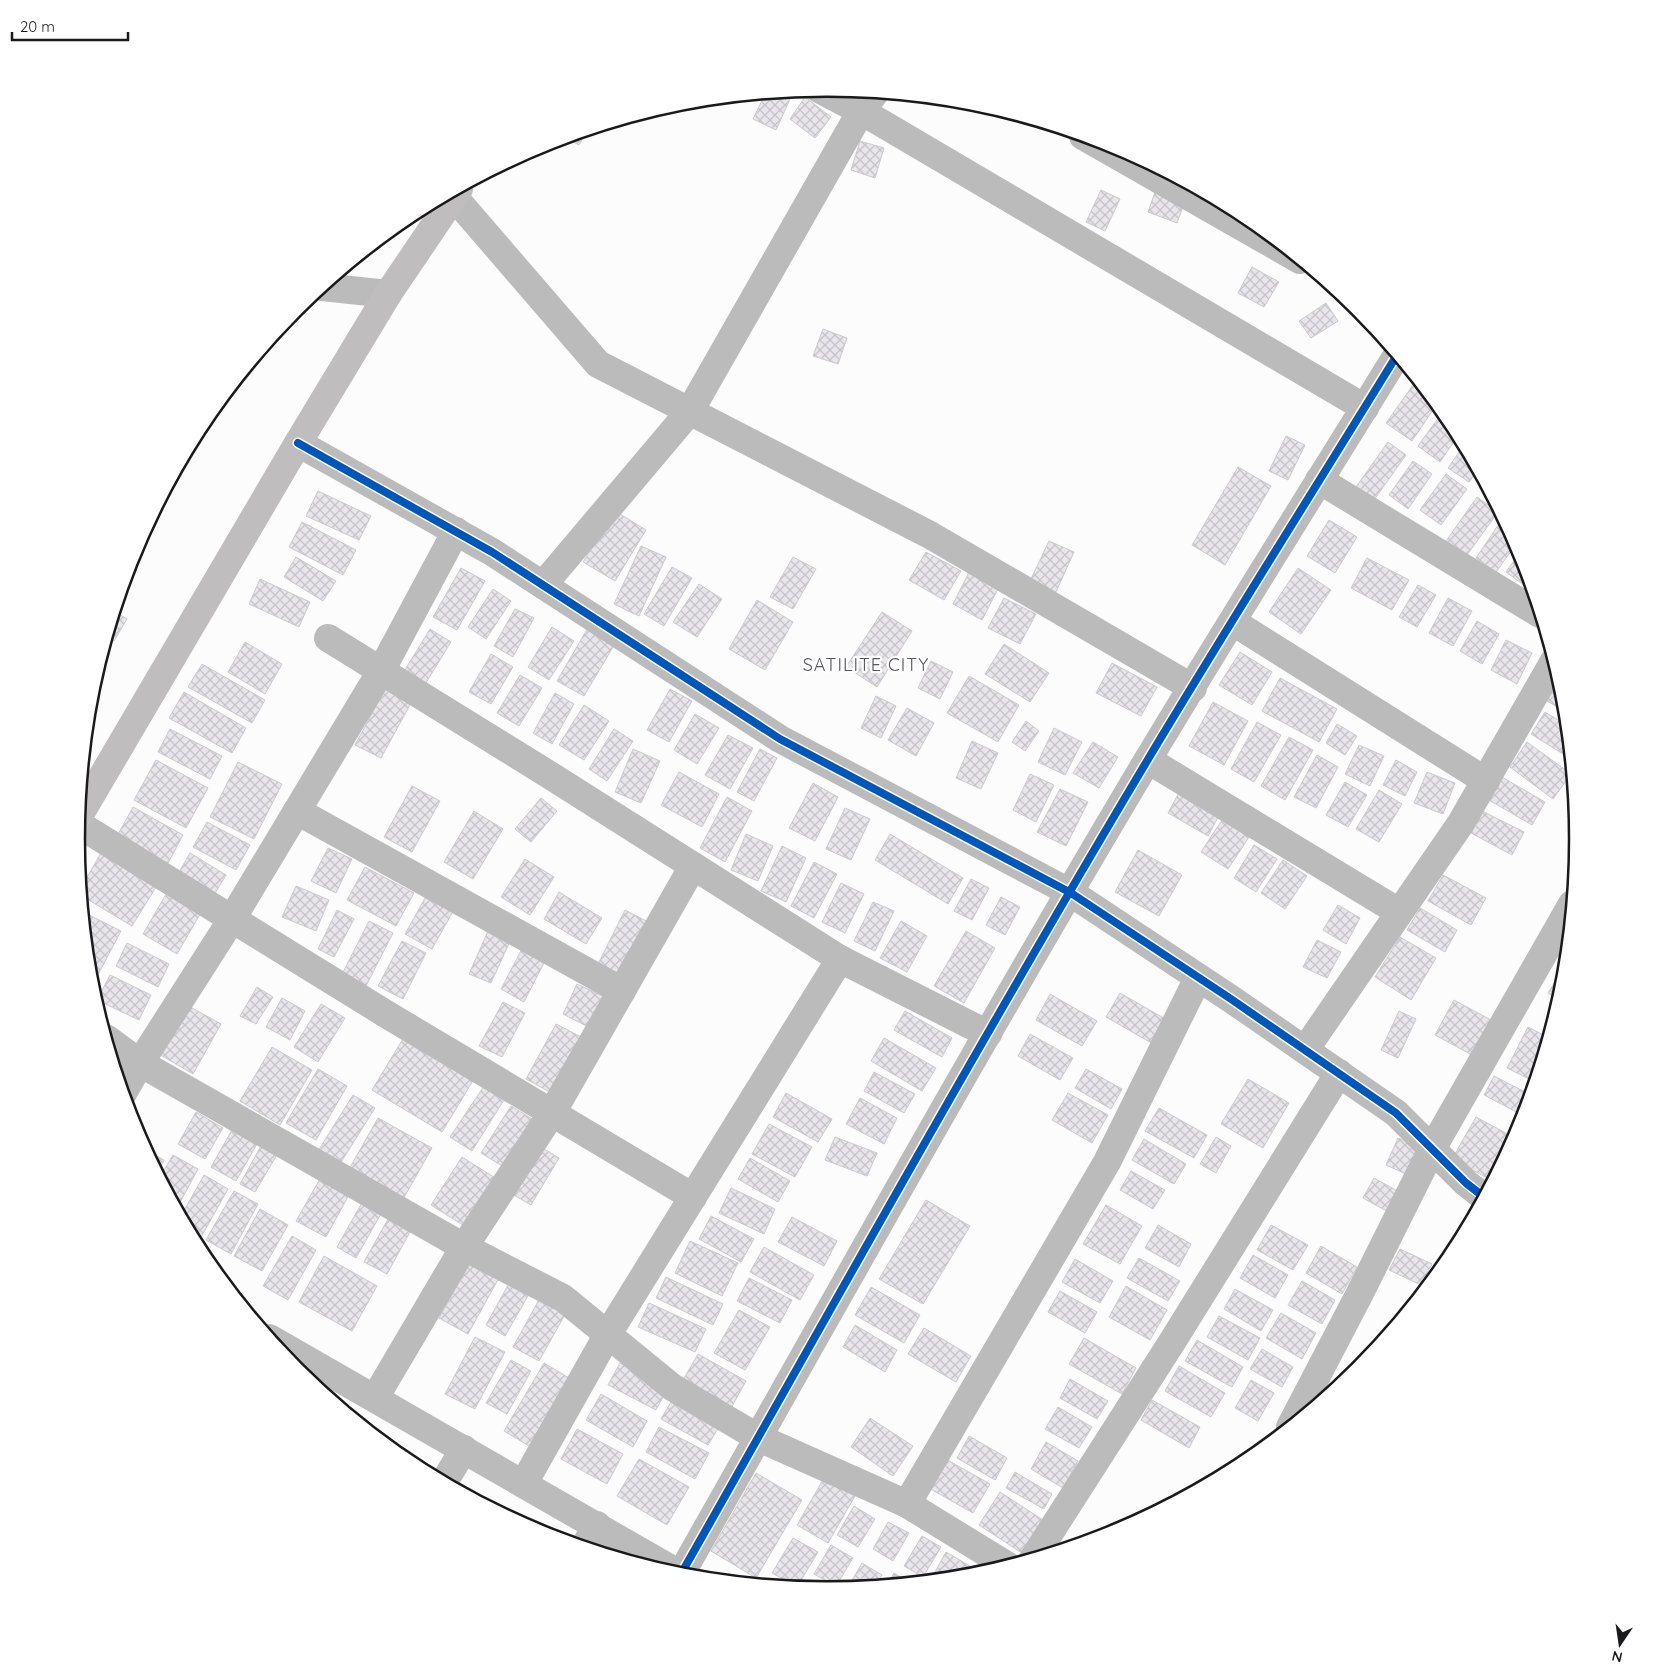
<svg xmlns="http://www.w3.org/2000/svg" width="1655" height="1679" font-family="Quicksand,sans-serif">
  <defs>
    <pattern id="building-cross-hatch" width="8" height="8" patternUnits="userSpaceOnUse" patternTransform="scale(1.25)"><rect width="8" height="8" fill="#e8e5eb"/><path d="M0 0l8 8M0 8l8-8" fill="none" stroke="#c6c4c9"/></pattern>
  </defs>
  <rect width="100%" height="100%" fill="#fcfcfd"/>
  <g fill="url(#building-cross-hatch)" stroke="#cbcacc">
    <path d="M781,93L791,97L776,130L753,119L765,94Z"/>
    <path d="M805,97L831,117L815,138L790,119Z"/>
    <path d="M586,132L579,145L566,138Z"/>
    <path d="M860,141L884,148L875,178L851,170Z"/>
    <path d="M1101,190L1120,199L1105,231L1086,222Z"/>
    <path d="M1155,192L1184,204L1177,223L1148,212Z"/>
    <path d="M1252,267L1279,282L1264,307L1238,293Z"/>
    <path d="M1326,303L1338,321L1311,338L1299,321Z"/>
    <path d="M823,329L847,338L838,364L813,356Z"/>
    <path d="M1413,385L1437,404L1412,441L1386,423Z"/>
    <path d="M1439,417L1455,428L1459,434L1440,462L1418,446Z"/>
    <path d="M1286,436L1305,445L1288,480L1269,471Z"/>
    <path d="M1388,442L1406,455L1374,500L1356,487Z"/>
    <path d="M1464,445L1478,470L1469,482L1448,468Z"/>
    <path d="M1413,461L1432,474L1408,509L1389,495Z"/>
    <path d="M1238,467L1271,486L1225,565L1192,545Z"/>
    <path d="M1446,474L1467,489L1441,525L1420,510Z"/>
    <path d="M318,491L371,516L359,540L306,516Z"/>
    <path d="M1477,497L1498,512L1467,555L1446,541Z"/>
    <path d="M615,511L646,530L615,581L583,562Z"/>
    <path d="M1503,518L1517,543L1496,572L1476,558Z"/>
    <path d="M1329,520L1357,537L1335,573L1307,556Z"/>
    <path d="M302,522L356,550L343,575L289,547Z"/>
    <path d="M1049,541L1074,552L1056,592L1030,581Z"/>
    <path d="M641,546L666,557L639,616L614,604Z"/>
    <path d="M1521,551L1531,584L1528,588L1506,572Z"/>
    <path d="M926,552L961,571L944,600L909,580Z"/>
    <path d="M296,557L336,581L323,601L284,577Z"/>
    <path d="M793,557L816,569L793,609L770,597Z"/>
    <path d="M1367,558L1409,580L1392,610L1351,588Z"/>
    <path d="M672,567L692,578L664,626L644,614Z"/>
    <path d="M461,568L485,581L457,630L433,617Z"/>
    <path d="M1298,568L1331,590L1301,634L1269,612Z"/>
    <path d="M969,572L999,587L982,620L953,604Z"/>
    <path d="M260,579L310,602L299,627L249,604Z"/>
    <path d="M699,584L722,599L697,637L673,622Z"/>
    <path d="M1418,585L1436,595L1417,627L1399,617Z"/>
    <path d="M493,589L511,601L486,639L468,627Z"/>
    <path d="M1004,598L1036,614L1020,644L988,628Z"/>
    <path d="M1448,598L1472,611L1453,646L1429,633Z"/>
    <path d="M757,600L793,622L765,670L729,649Z"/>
    <path d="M515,609L534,618L513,657L494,646Z"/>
    <path d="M115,612L127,619L114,641L107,638Z"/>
    <path d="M882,612L912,631L877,687L846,667Z"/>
    <path d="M1477,621L1499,634L1482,664L1460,651Z"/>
    <path d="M589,626L616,642L584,696L557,681Z"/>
    <path d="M552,627L574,641L549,680L528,667Z"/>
    <path d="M430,629L451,642L424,686L403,673Z"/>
    <path d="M1506,640L1532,653L1517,684L1491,670Z"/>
    <path d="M245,642L282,664L265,694L228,672Z"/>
    <path d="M1004,644L1049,673L1030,702L985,674Z"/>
    <path d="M1240,652L1272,672L1252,705L1219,685Z"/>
    <path d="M491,654L513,667L491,704L469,692Z"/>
    <path d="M931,661L953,672L940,699L918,688Z"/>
    <path d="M1112,663L1157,687L1141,716L1096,693Z"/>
    <path d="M202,664L265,700L252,723L188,687Z"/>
    <path d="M520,675L542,688L519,726L497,713Z"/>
    <path d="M969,676L1019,705L998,742L947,713Z"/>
    <path d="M1280,678L1337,709L1319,742L1262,711Z"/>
    <path d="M1560,680L1564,693L1566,712L1547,701Z"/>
    <path d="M385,689L411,703L381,758L355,745Z"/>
    <path d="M670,689L692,701L669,742L647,730Z"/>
    <path d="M184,692L246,728L232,753L169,718Z"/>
    <path d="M555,693L574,704L552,744L533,733Z"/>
    <path d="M876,696L896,706L881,738L861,728Z"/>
    <path d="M1213,702L1248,721L1224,765L1189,746Z"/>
    <path d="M584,705L609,721L584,760L559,745Z"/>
    <path d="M907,708L934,723L916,756L888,740Z"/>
    <path d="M1545,712L1568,726L1571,759L1531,734Z"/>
    <path d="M695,714L719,728L697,764L674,750Z"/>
    <path d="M1026,721L1039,731L1025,751L1012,742Z"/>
    <path d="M1257,722L1281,735L1254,782L1231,769Z"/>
    <path d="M1337,724L1357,736L1345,755L1326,743Z"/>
    <path d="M1054,728L1082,742L1065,775L1038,762Z"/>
    <path d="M170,729L222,756L210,779L158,752Z"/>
    <path d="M614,729L633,741L607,781L589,769Z"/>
    <path d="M728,735L753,748L730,789L705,775Z"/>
    <path d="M1289,737L1313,750L1285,800L1261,786Z"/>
    <path d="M972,741L998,753L981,789L956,778Z"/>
    <path d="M1093,742L1118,757L1099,788L1073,773Z"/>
    <path d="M1527,742L1571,774L1553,799L1510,767Z"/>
    <path d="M1359,745L1384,756L1370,786L1345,774Z"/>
    <path d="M633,749L660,761L641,803L615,792Z"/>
    <path d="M760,749L777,758L754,801L737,792Z"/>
    <path d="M1317,755L1338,767L1316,808L1294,797Z"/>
    <path d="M156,760L208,788L186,828L134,800Z"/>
    <path d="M1396,760L1417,772L1405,796L1383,785Z"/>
    <path d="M238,762L282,784L254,839L210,817Z"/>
    <path d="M679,772L719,794L702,827L661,805Z"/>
    <path d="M1427,772L1455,783L1443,814L1414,803Z"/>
    <path d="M1030,774L1054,785L1036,822L1013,810Z"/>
    <path d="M1502,777L1545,802L1532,825L1489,800Z"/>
    <path d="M1345,782L1367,795L1348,827L1326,815Z"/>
    <path d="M813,783L838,797L815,841L789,828Z"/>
    <path d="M412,786L440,801L412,852L384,837Z"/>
    <path d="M1182,787L1222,810L1208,836L1168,813Z"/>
    <path d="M1060,789L1088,802L1066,846L1037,832Z"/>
    <path d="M1379,790L1402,804L1379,842L1356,829Z"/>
    <path d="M727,797L752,811L725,862L700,848Z"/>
    <path d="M541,798L557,811L531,842L515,829Z"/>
    <path d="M133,807L183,835L166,867L116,838Z"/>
    <path d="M845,808L870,819L851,860L826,849Z"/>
    <path d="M474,811L503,829L473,879L444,862Z"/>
    <path d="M1482,811L1524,832L1512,855L1471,833Z"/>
    <path d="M1226,814L1253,831L1228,869L1201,852Z"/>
    <path d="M207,822L250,845L236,870L193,847Z"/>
    <path d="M746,834L773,846L758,881L731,870Z"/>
    <path d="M890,834L963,878L948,904L875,860Z"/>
    <path d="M1254,845L1277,859L1256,892L1234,878Z"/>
    <path d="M782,846L806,858L786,902L761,891Z"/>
    <path d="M328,848L352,859L336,893L311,881Z"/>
    <path d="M1138,850L1182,875L1159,916L1115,892Z"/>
    <path d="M102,851L158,884L132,926L82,896L81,888Z"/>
    <path d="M190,853L226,875L211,900L175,879Z"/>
    <path d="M525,859L554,877L530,915L501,897Z"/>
    <path d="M1283,860L1307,876L1285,909L1261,893Z"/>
    <path d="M814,862L837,874L814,918L791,906Z"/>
    <path d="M365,867L414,893L396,926L347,900Z"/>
    <path d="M1443,875L1486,898L1471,925L1428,901Z"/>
    <path d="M971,879L989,888L972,920L954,911Z"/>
    <path d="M841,883L864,894L845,933L822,922Z"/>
    <path d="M296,886L329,900L316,931L282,917Z"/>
    <path d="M169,889L203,909L177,954L143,934Z"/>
    <path d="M429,891L456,906L432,949L405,934Z"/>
    <path d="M559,892L602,918L586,944L544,919Z"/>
    <path d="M1001,897L1020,907L1005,935L986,925Z"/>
    <path d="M873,902L894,911L875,951L854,941Z"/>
    <path d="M1338,905L1360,918L1346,944L1323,930Z"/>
    <path d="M1420,908L1457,930L1445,952L1407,930Z"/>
    <path d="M337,910L354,919L334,957L318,949Z"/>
    <path d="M625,910L652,924L624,977L598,964Z"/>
    <path d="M83,912L121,931L91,988V986Z"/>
    <path d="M369,921L393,933L364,990L340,978Z"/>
    <path d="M901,921L927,936L907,972L880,958Z"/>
    <path d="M489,929L511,939L491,983L469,974Z"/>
    <path d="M966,931L995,948L964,1003L934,986Z"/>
    <path d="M1400,937L1436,958L1411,1000L1375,977Z"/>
    <path d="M1317,940L1341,952L1327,978L1303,967Z"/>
    <path d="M402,941L426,953L403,999L378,986Z"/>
    <path d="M127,943L169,964L158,987L116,966Z"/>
    <path d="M524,945L547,957L524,1002L501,989Z"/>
    <path d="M1560,974L1565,978L1560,1001L1548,993Z"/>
    <path d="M110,975L151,995L139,1020L97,1000Z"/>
    <path d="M577,984L607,998L592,1029L563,1014Z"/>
    <path d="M257,987L273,997L256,1024L240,1016Z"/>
    <path d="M1120,993L1169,1021L1155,1045L1106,1017Z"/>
    <path d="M1050,994L1097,1021L1082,1046L1036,1020Z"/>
    <path d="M282,998L305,1011L290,1040L266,1027Z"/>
    <path d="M1454,1000L1491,1020L1472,1055L1435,1035Z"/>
    <path d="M503,1002L525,1013L502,1057L479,1046Z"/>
    <path d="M185,1004L221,1024L193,1074L157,1053Z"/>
    <path d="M321,1004L345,1018L318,1062L294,1047Z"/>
    <path d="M905,1011L952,1038L942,1057L894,1030Z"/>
    <path d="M1399,1011L1416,1019L1398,1058L1381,1050Z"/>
    <path d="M556,1024L587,1040L557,1096L526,1079Z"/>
    <path d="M1528,1027L1549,1038L1535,1082L1507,1068Z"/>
    <path d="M1030,1034L1073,1058L1060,1080L1018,1056Z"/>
    <path d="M404,1037L474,1079L442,1132L372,1090Z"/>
    <path d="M884,1038L936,1068L922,1091L871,1061Z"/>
    <path d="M272,1047L312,1070L280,1125L240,1101Z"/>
    <path d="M318,1069L347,1086L316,1140L286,1123Z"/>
    <path d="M1086,1069L1122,1089L1111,1109L1075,1088Z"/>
    <path d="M874,1072L915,1094L904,1113L864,1091Z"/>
    <path d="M1494,1076L1531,1095L1524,1116L1484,1095Z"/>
    <path d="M1248,1079L1289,1103L1263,1148L1221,1124Z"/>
    <path d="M484,1086L504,1100L472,1151L450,1137Z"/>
    <path d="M786,1093L832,1119L818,1142L773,1117Z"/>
    <path d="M1068,1093L1108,1115L1092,1143L1052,1120Z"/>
    <path d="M353,1095L375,1108L340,1164L318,1151Z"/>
    <path d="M860,1098L897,1118L884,1144L846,1124Z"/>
    <path d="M511,1106L534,1120L504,1167L481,1153Z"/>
    <path d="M1159,1108L1207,1135L1194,1158L1145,1131Z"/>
    <path d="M196,1112L223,1128L205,1159L178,1144Z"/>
    <path d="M1476,1117L1515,1138L1491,1180L1452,1159Z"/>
    <path d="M378,1118L432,1148L402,1201L348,1171Z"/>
    <path d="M769,1124L812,1147L795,1177L752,1154Z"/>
    <path d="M232,1130L257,1144L236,1181L211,1167Z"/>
    <path d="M835,1137L877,1153L867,1176L825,1160Z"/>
    <path d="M1216,1137L1231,1146L1216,1173L1200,1164Z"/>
    <path d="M1398,1138L1420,1147L1408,1175L1386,1165Z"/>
    <path d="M1144,1139L1186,1164L1174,1184L1132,1160Z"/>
    <path d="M262,1144L278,1153L255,1192L240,1184Z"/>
    <path d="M536,1144L559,1158L531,1205L507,1191Z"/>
    <path d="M146,1150L164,1160L158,1172Z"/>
    <path d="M173,1155L198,1169L177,1208L160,1177Z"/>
    <path d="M462,1157L497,1179L466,1227L431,1205Z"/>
    <path d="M750,1158L790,1181L778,1202L738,1179Z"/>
    <path d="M1131,1171L1165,1190L1153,1209L1120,1190Z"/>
    <path d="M204,1175L228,1189L200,1239L191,1234L181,1216Z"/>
    <path d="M321,1177L350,1193L326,1237L296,1221Z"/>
    <path d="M1374,1178L1403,1194L1392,1214L1363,1198Z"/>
    <path d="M731,1188L775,1209L764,1234L719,1213Z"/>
    <path d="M234,1191L258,1204L231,1254L206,1240Z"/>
    <path d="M926,1200L970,1226L923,1304L879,1279Z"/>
    <path d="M363,1201L382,1212L356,1258L337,1247Z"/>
    <path d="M1106,1205L1142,1226L1120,1264L1083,1244Z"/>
    <path d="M260,1209L288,1225L262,1271L234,1256Z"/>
    <path d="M711,1216L754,1239L741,1262L699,1239Z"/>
    <path d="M792,1217L837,1241L824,1266L778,1242Z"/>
    <path d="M388,1219L410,1232L387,1274L364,1262Z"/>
    <path d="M1158,1225L1191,1244L1179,1267L1145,1248Z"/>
    <path d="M1271,1225L1308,1245L1293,1270L1257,1250Z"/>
    <path d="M292,1236L316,1250L288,1300L263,1286Z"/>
    <path d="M690,1241L738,1263L722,1296L675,1273Z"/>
    <path d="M1321,1246L1357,1267L1342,1294L1306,1273Z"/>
    <path d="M764,1247L814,1275L800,1300L750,1272Z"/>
    <path d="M1400,1249L1432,1264L1421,1285L1389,1270Z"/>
    <path d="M1253,1255L1288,1275L1275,1298L1240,1278Z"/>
    <path d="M324,1256L377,1286L352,1331L299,1302Z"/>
    <path d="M1139,1258L1180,1281L1168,1301L1127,1278Z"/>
    <path d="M1075,1259L1113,1281L1100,1303L1062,1282Z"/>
    <path d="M471,1260L500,1276L468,1334L439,1318Z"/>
    <path d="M666,1277L723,1304L713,1325L656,1298Z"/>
    <path d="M512,1278L532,1289L505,1336L486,1325Z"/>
    <path d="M749,1278L792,1300L780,1323L737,1301Z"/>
    <path d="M1302,1281L1335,1300L1322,1324L1288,1305Z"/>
    <path d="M1126,1286L1167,1310L1150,1340L1109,1317Z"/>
    <path d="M871,1287L920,1315L904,1343L855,1315Z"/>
    <path d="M1235,1289L1273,1310L1261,1331L1224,1309Z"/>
    <path d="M1060,1291L1097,1312L1085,1333L1048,1312Z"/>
    <path d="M541,1296L567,1311L539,1361L513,1347Z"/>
    <path d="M649,1303L706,1329L695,1352L638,1327Z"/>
    <path d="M739,1310L770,1327L745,1370L714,1353Z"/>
    <path d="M1281,1313L1316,1333L1302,1359L1266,1338Z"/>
    <path d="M1219,1316L1260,1338L1248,1360L1207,1337Z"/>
    <path d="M855,1325L897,1350L885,1372L843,1347Z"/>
    <path d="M924,1328L971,1356L956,1382L908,1354Z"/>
    <path d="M475,1337L505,1352L475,1409L445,1394Z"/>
    <path d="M1084,1338L1136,1368L1122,1394L1069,1364Z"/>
    <path d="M1197,1340L1243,1367L1232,1387L1185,1361Z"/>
    <path d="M1262,1349L1293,1367L1282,1387L1250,1369Z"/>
    <path d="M698,1354L746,1381L731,1408L683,1380Z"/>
    <path d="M511,1360L531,1371L507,1414L486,1403Z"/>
    <path d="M544,1363L569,1378L529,1446L504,1431Z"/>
    <path d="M620,1363L668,1388L656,1410L608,1385Z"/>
    <path d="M1179,1366L1225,1393L1211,1417L1165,1391Z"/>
    <path d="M1070,1379L1108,1401L1097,1419L1060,1398Z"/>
    <path d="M1251,1380L1274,1393L1258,1421L1235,1408Z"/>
    <path d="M601,1394L647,1421L633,1447L586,1420Z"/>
    <path d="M675,1395L722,1422L708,1445L661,1419Z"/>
    <path d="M1152,1400L1200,1427L1189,1448L1141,1420Z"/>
    <path d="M1058,1407L1092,1427L1079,1448L1045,1429Z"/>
    <path d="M870,1418L913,1446L893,1476L851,1447Z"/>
    <path d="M659,1427L709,1453L695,1479L646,1452Z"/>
    <path d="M577,1429L623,1454L607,1484L561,1459Z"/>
    <path d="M969,1436L1007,1458L995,1480L957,1458Z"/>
    <path d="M1046,1442L1078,1461L1063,1488L1031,1469Z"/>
    <path d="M944,1458L990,1484L973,1513L927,1487Z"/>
    <path d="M639,1459L689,1487L667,1525L617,1496Z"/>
    <path d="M1015,1472L1052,1494L1044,1509L1006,1488Z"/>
    <path d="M756,1473L802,1500L756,1578L711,1551Z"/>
    <path d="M824,1478L855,1496L828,1543L797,1525Z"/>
    <path d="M1000,1492L1046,1522L1025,1555L979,1525Z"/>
    <path d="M854,1506L875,1519L858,1547L837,1535Z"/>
    <path d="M888,1522L909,1533L893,1561L873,1549Z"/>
    <path d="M922,1536L941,1547L923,1577L904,1566Z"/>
    <path d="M793,1538L818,1552L797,1587L772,1573Z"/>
    <path d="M831,1545L853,1558L836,1586L814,1574Z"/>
    <path d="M946,1552L970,1566L964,1577L930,1581Z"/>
    <path d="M862,1563L882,1575L876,1586L847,1589Z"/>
    <path d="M894,1573L910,1583L887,1585Z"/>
  </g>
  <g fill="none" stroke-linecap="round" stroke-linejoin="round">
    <g stroke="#bbb" stroke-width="28">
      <path d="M819,89L861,111L1365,408"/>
      <path d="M1083,136L1300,260"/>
      <path d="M446,196L454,197L598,364L930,535L1193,688"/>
      <path d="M322,287L388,294"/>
      <path d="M298,443L492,552L780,739L1071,893L1231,999L1396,1113L1466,1183L1484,1197"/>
      <path d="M1319,480L1540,614"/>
      <path d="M543,585L690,411L861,111L875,93"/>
      <path d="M1233,622L1486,781"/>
      <path d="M328,638L548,774L840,959L988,1034"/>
      <path d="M1148,760L1399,912"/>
      <path d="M297,811L622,991"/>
      <path d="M78,824L386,1014L693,1197"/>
      <path d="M106,1038L140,1063L464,1247L563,1298L672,1387L759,1438L907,1504L1008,1566"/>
      <path d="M1305,1050L1461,823L1554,661"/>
      <path d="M123,1093L140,1063L232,919L381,671L456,531"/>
      <path d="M269,1338L685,1577"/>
      <path d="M375,1398L464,1247L552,1113L693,866"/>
      <path d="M1290,1427L1359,1295L1432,1149L1572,904"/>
      <path d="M444,1482L464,1449"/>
      <path d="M524,1483L608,1334L840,959"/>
      <path d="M907,1504L1107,1162L1198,978"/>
      <path d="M584,1547L597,1525"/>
      <path d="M1033,1559L1172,1342L1339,1073"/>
      <path d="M681,1574C835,1302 987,1029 1147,761C1229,624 1314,490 1397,355"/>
    </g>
    <path stroke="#bfbdbd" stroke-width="28" d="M79,816L298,443L388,294L459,189"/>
    <g stroke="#fff" stroke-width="11">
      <g id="cycleway">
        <path d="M298,443L492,552L780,739L1071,893L1231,999L1396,1113L1466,1183L1484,1197"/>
        <path d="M681,1574C835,1302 987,1029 1147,761C1229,624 1314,490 1397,355"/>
      </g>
    </g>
    <use href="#cycleway" stroke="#0057b8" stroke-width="8"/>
  </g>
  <g text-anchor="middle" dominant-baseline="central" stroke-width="4.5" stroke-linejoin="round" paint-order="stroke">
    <g font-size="18" letter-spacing="1" fill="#57575d" stroke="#fff">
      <text x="866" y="664">SATILITE CITY</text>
    </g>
  </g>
  <path d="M0 0H1655V1679H0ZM85 839a742 742 0 1 1 1484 0a742 742 0 1 1-1484 0Z" fill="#fff" fill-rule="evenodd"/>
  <path fill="none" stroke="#1a1a1c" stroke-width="2.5" d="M85 839a742 742 0 1 1 1484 0a742 742 0 1 1-1484 0Z"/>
  <g transform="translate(1620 1644) rotate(193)" stroke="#ffffff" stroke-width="4" paint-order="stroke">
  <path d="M0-4L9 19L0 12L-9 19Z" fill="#1a1a1c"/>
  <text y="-8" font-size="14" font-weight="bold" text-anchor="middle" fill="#1a1a1c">N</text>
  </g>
  <path d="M12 32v8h116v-8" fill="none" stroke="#1a1a1c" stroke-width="2.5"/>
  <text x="20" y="32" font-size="15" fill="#1a1a1c" stroke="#ffffff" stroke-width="4" paint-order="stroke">20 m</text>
</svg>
